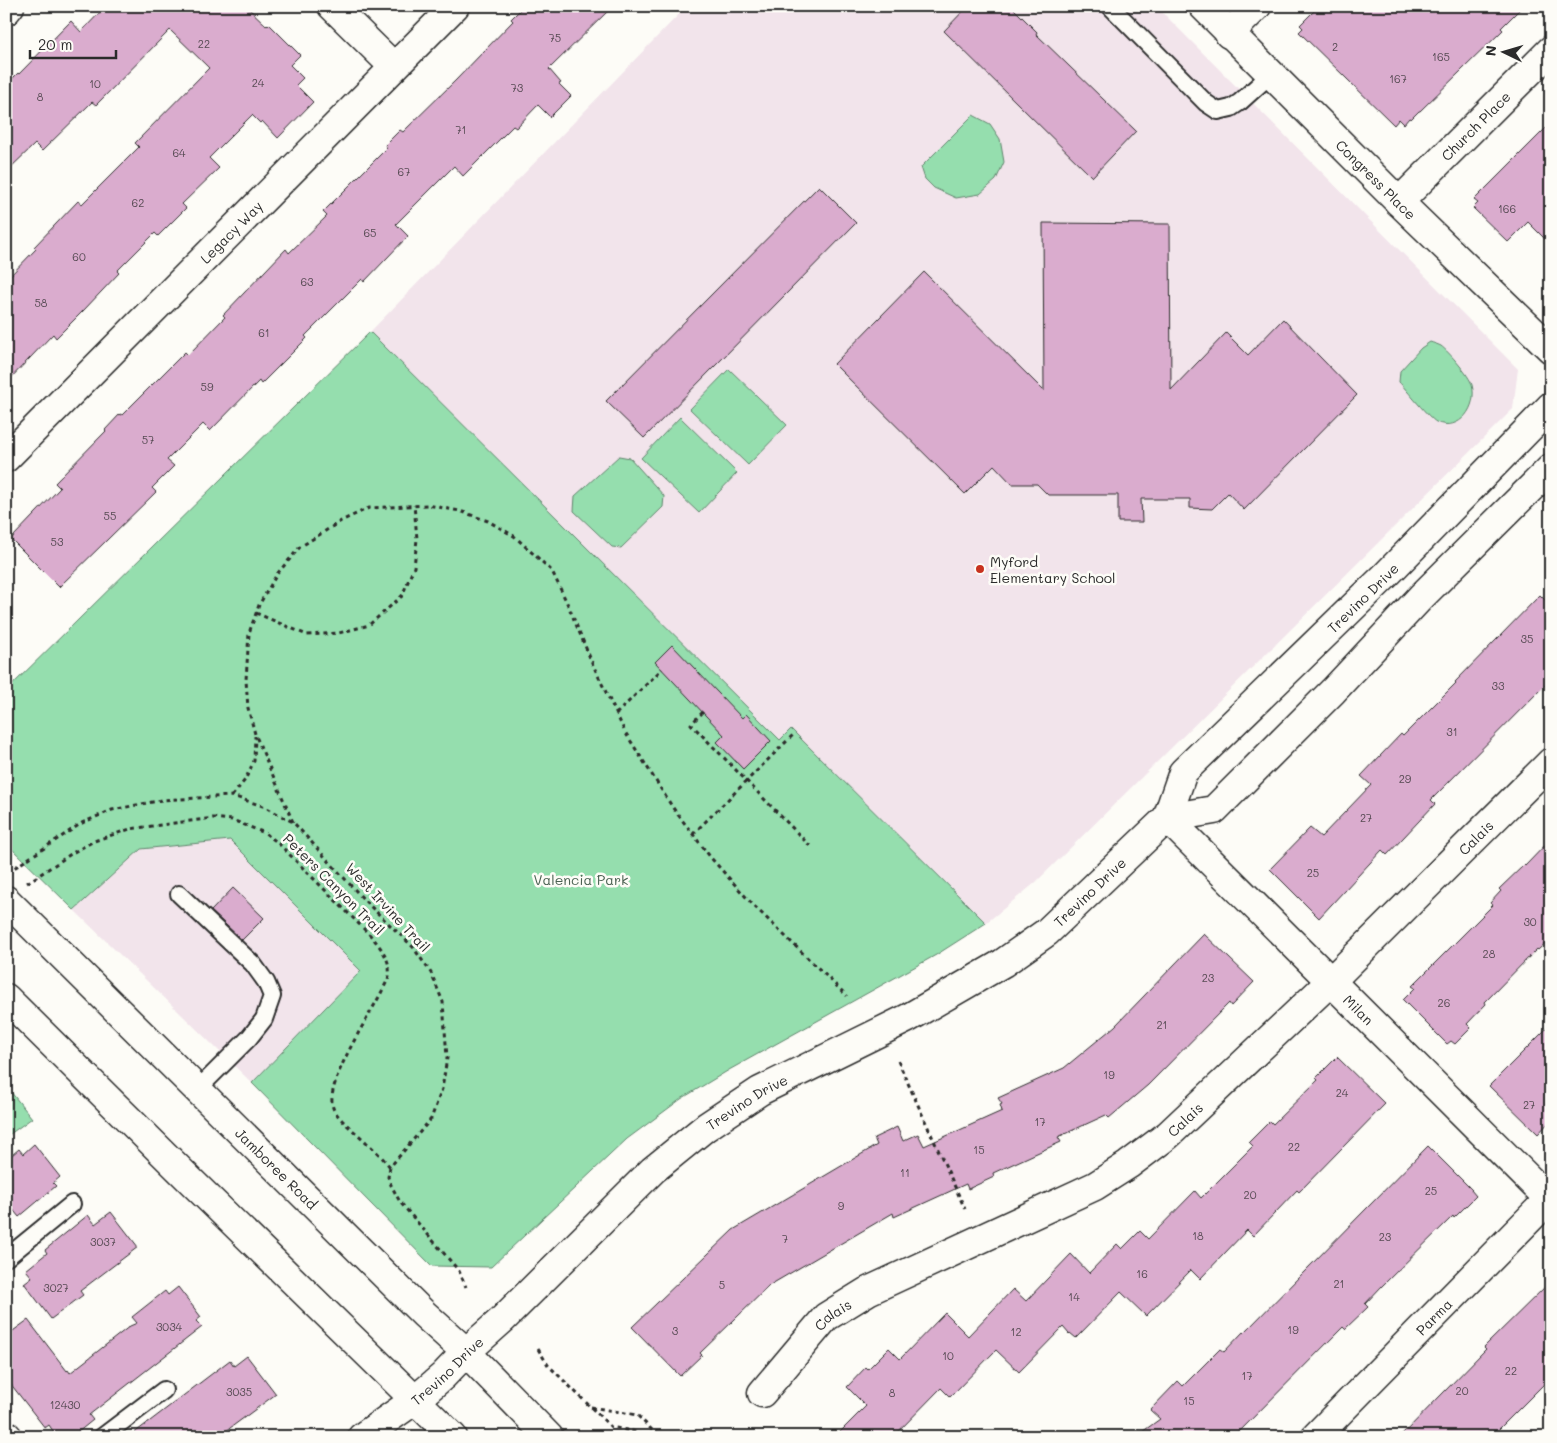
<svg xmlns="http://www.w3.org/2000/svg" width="1557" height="1443" font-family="Mali,sans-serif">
  <rect width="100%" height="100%" fill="#fdfcf7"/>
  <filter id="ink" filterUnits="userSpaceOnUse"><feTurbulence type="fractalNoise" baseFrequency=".02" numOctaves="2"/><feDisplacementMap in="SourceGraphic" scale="10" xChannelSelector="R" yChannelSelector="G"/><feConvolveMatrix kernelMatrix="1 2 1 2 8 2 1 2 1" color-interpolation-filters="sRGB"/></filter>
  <g filter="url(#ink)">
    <g fill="#f2e4eb">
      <path d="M687,6H1156L1518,369L1513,409L1035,883L986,923L791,729L780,741L370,332Z"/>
      <path d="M230,840L361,971L252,1083L74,910L141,849Z"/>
    </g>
    <g fill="#95deae" stroke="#60846c">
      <path d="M973,115L990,124L1000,139L1004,162L996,180L980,194L956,198L934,188L925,179L921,167Z"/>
      <path d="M370,332L780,740L791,729L986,923L936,955L729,1070L681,1099L627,1139L491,1267L432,1266L252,1083L361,971L230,840L141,849L74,910L6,843V691Z"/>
      <path d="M1430,342C1433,343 1437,344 1441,346C1448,351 1470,376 1472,385C1478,406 1460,433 1436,422C1429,418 1406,389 1399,382L1400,371L1421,348Z"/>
      <path d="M729,369L787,425L748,465L690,409Z"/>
      <path d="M680,417L737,473L699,513L641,458Z"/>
      <path d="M619,456L630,458L664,496L663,507L621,548L612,547L574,511L575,496Z"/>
      <path d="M6,1086L32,1118L6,1137Z"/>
    </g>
    <g fill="#daacce" stroke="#2b2b2b">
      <path d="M106,6H246L267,26L269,24L300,55L290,65L303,78L296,85L313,102L278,138L262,121L260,123L252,115L209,158L219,168L182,204L186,208L158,236L155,233L117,271L119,273L84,310L56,338L53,334L6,383V280L36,249L34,247L78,201L82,204L139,147L135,143L209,68L170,30L96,105L92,102L42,151L35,144L6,172V85L18,73L19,74L71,21L81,32Z"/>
      <path d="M524,6H613L549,69L561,83L559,84L571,96L550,117L538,105L516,128L513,126L463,176L454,166L396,224L408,236L364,282L362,279L305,336L307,338L261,384L259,381L210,431L203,424L167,460L174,466L152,488L156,492L59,587L11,539L60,488L55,483L106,431L105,430L120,414L122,415L185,352L188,355L225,317L223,315L286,249L289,253L327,216L323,212L387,148L385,145L400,130L403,132L456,80L513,21L511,19Z"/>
      <path d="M968,6H1011L1037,32L1036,34L1136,131L1092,177L944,31Z"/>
      <path d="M1319,6H1523L1501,28L1503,30L1420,111H1419L1411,119L1409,118L1404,124L1399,119L1394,125L1299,32L1303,28L1300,25Z"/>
      <path d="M1551,123V245L1528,222L1508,242L1473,208L1478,203L1474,200Z"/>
      <path d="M819,186L856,223L644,438L606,401Z"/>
      <path d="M1043,223L1170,224L1171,390L1226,333L1248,355L1283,319L1357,395L1244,510L1228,493L1212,509L1190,508V499H1141L1142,522H1118V495H1048L1037,484H1012L994,465L965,494L834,364L924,272L1044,391Z"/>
      <path d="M1540,595L1551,606V679L1431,800L1435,804L1387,855L1382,850L1319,918L1270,869L1310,828L1321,837L1371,785L1361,776L1401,734L1403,736L1456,683L1455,682Z"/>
      <path d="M672,645L742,718L746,714L771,741L743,769L717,742L724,735L655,662Z"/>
      <path d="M1551,839V938L1538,950L1537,949L1485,1002L1486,1004L1467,1024L1471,1028L1455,1044L1451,1041L1447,1044L1403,1000L1415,988L1412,986L1493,905L1490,903L1501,891L1499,889L1524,865L1525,866Z"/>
      <path d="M233,888L264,918L242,940L211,911Z"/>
      <path d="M1204,934L1254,982L1231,1006L1229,1003L1148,1085L1109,1118L1106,1115L1058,1137L1061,1142L993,1173L994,1177L968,1189L966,1184L894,1217L893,1213L770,1285L700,1353L702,1355L680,1376L632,1327L733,1230L877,1145L874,1138L897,1127L903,1141L918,1134L924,1146L1002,1111L1000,1105L1002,1104L998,1098L1064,1068L1115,1026Z"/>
      <path d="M1551,1024V1120L1538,1134L1489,1086Z"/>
      <path d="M1337,1057L1385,1104L1299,1192L1297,1190L1253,1236L1247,1230L1200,1279L1191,1270L1146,1316L1121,1292L1076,1338L1070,1333L1069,1334L1063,1327L1019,1372L996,1350L950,1397L941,1388L893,1437H835L866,1406L847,1387L866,1367L868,1369L889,1348L900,1359L945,1313L968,1336L1013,1289L1026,1301L1071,1254L1089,1273L1117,1244L1122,1249L1140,1231L1148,1239L1195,1191L1201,1198L1253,1146L1249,1142L1270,1121L1273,1124L1318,1080L1316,1078Z"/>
      <path d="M34,1144L60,1177L53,1183L56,1186L19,1217L6,1201V1160L19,1149L23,1154Z"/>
      <path d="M1428,1146L1472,1190H1471L1476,1196L1454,1218L1453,1216L1382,1286L1365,1304L1368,1307L1345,1329L1343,1327L1234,1437H1135L1160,1419L1150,1410L1178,1381L1183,1386L1220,1349L1224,1352L1243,1332L1244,1333Z"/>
      <path d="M111,1212L138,1247L80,1291L83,1295L51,1319L24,1283L32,1277L26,1270L47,1253L45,1250L88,1215L95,1224Z"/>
      <path d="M1551,1281V1377L1491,1437H1400L1486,1349L1484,1347Z"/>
      <path d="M178,1287L201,1317L196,1321L202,1327L89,1415L93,1420L72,1437H57L49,1425L45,1428L6,1378V1336L28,1320L67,1371L68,1370L70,1373L130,1326L137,1323L132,1317L165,1291L168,1295Z"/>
      <path d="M247,1356L276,1394L218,1437H129L230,1360L234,1366Z"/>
    </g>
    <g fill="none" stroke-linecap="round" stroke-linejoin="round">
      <g stroke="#2b2b2b" stroke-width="20">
        <g id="lane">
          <path d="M1110,6L1206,103L1218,111L1231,108L1240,102L1271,74"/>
          <path d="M179,894L253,964L266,982L272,996L264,1019L249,1038L198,1089"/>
          <path d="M6,1258L72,1204"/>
          <path d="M102,1437L164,1390"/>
        </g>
      </g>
      <g stroke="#2b2b2b" stroke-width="31">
        <g id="street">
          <path d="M332,6L394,67"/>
          <path d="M6,11L10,6"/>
          <path d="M1229,34L1257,6"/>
          <path id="s1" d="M1399,202L1551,50"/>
          <path id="s2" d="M6,458L455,6"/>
          <path id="s3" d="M1167,818L1551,1201"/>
          <path d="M1167,818L1214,810L1333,691L1421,597L1551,468"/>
          <path id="s4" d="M762,1393L826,1317L868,1291L1095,1186L1128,1165L1168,1135L1331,981L1551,762"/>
          <path d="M6,1435L8,1437"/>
          <path id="s5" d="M362,1437L415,1400L443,1376L466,1352L503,1319L653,1170L706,1127L760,1091L908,1018L1003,963L1047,932L1167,818L1183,772L1386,575L1551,406"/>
          <path id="s6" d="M1315,1437L1551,1197"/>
        </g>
      </g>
      <g stroke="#2b2b2b" stroke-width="31">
        <g id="secondary">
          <path id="s7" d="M1203,6L1399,202L1551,349"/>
        </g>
      </g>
      <g stroke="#2b2b2b" stroke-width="31">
        <g id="primary">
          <path id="s8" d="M6,900L424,1314L466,1352L549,1437"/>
          <path d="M6,998L192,1182L453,1437"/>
        </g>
      </g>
      <g stroke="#2b2b2b" stroke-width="3" stroke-dasharray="4 4" stroke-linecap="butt">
        <path d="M256,613L307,635L339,633L369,625L402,596L414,567L417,539L414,505"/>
        <path d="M703,712L691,724L810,846"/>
        <path d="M616,714L662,669"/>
        <path d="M232,796L245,780L254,761L255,736"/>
        <path d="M293,822L255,734L248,708L246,680L249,633L259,605L277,574L300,547L341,521L369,508L427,505L460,511L488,521L514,536L552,571L568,605L593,665L625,732L673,808L711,858L754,906L847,996"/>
        <path d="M693,834L795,733"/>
        <path d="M8,872L82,823L112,810L162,800L232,796L263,806L293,822L367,903L413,947L431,973L443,1002L447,1058L442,1089L431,1119L390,1167L388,1177L391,1185L400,1202L459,1271L466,1287"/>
        <path d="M27,883L74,852L94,841L130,829L213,818L232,820L265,833L277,842L373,938C382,949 391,961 389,976C388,980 385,985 383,989C372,1013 321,1086 334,1110C342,1123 356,1132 366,1142C375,1150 383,1158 390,1167"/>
        <path d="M898,1061L965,1209"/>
        <path d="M538,1349L548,1365L611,1427L637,1432L642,1437"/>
        <path d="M591,1407L637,1415L659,1437"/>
      </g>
      <use href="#lane" stroke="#fdfcf7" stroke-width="16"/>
      <use href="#street" stroke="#fdfcf7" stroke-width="28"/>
      <use href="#secondary" stroke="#fdfcf7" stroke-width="28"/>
      <use href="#primary" stroke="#fdfcf7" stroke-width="28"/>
    </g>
  </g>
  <circle fill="#c8321e" stroke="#fdfcf7" stroke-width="2" cx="980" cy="569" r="5"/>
  <g text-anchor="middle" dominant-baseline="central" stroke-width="5" stroke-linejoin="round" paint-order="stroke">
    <g font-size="11" fill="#574b54">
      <text x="555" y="37">75</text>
      <text x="204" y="43">22</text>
      <text x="1335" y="46">2</text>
      <text x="1441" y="56">165</text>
      <text x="1398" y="78">167</text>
      <text x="258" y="82">24</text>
      <text x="95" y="83">10</text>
      <text x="517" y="87">73</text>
      <text x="40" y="96">8</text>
      <text x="461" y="129">71</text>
      <text x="179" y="152">64</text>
      <text x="404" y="171">67</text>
      <text x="138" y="202">62</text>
      <text x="1507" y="208">166</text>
      <text x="370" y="232">65</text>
      <text x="79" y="256">60</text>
      <text x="307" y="281">63</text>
      <text x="41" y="302">58</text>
      <text x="264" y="332">61</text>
      <text x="207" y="386">59</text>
      <text x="148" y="439">57</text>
      <text x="110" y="515">55</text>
      <text x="57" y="541">53</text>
      <text x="1527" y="638">35</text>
      <text x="1498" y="685">33</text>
      <text x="1452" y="731">31</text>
      <text x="1405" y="778">29</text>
      <text x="1366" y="817">27</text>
      <text x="1313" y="872">25</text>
      <text x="1530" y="921">30</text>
      <text x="1489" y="953">28</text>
      <text x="1208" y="977">23</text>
      <text x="1444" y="1002">26</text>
      <text x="1162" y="1024">21</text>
      <text x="1109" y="1074">19</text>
      <text x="1342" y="1092">24</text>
      <text x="1529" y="1104">27</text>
      <text x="1040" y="1121">17</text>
      <text x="1294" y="1146">22</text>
      <text x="979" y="1149">15</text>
      <text x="905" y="1172">11</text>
      <text x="1431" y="1190">25</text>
      <text x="1250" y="1194">20</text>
      <text x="841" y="1205">9</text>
      <text x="1198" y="1235">18</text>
      <text x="1385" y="1236">23</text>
      <text x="785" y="1238">7</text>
      <text x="103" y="1241">3037</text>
      <text x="1142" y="1273">16</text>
      <text x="1339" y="1283">21</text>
      <text x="722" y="1284">5</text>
      <text x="56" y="1287">3027</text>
      <text x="1074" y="1296">14</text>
      <text x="169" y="1326">3034</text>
      <text x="1293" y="1329">19</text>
      <text x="675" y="1330">3</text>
      <text x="1016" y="1331">12</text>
      <text x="948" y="1355">10</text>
      <text x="1511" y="1370">22</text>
      <text x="1247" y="1375">17</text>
      <text x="1462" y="1390">20</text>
      <text x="239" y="1391">3035</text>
      <text x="892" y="1392">8</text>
      <text x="1189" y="1400">15</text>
      <text x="65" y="1404">12430</text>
    </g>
    <g font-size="14" fill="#2b2b2b" stroke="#fdfcf7">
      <text stroke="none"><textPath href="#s1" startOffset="108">Church Place</textPath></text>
      <text stroke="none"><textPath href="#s7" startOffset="245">Congress Place</textPath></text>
      <text stroke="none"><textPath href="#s2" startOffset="319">Legacy Way</textPath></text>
      <text stroke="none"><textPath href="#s5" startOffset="1322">Trevino Drive</textPath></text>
      <text stroke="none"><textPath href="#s4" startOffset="916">Calais</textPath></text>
      <text transform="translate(334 884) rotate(45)">Peters Canyon Trail</text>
      <text stroke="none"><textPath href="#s5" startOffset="916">Trevino Drive</textPath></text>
      <text transform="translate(388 907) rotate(47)">West Irvine Trail</text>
      <text stroke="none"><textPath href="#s3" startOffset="271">Milan</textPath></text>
      <text stroke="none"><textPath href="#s5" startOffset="512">Trevino Drive</textPath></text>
      <text stroke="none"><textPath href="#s4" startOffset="511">Calais</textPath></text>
      <text stroke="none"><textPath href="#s8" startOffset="381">Jamboree Road</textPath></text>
      <text stroke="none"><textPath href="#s4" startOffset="106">Calais</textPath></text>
      <text stroke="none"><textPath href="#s6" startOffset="169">Parma</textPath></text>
      <text stroke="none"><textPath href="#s5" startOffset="108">Trevino Drive</textPath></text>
    </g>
    <g font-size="14" fill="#2b2b2b" stroke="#fdfcf7" text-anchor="start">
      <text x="990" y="561">Myford<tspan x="990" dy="16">Elementary School</tspan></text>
    </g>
    <g font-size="14" fill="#4b6152" stroke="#fdfcf7">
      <text x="581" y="879">Valencia Park</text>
    </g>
  </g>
  <rect width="1557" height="1443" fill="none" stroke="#fdfcf7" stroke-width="25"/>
  <rect x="12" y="12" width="1532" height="1418" fill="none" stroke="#2b2b2b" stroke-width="2" filter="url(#ink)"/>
  <g transform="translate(1504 52) rotate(275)" stroke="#fdfcf7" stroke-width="4" paint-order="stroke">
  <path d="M0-4L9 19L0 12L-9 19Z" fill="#2b2b2b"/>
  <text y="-8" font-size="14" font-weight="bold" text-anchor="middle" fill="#2b2b2b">N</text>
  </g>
  <path d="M30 50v8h86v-8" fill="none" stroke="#2b2b2b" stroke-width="2.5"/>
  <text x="38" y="50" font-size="15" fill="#2b2b2b" stroke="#fdfcf7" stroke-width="4" paint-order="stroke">20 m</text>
</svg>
